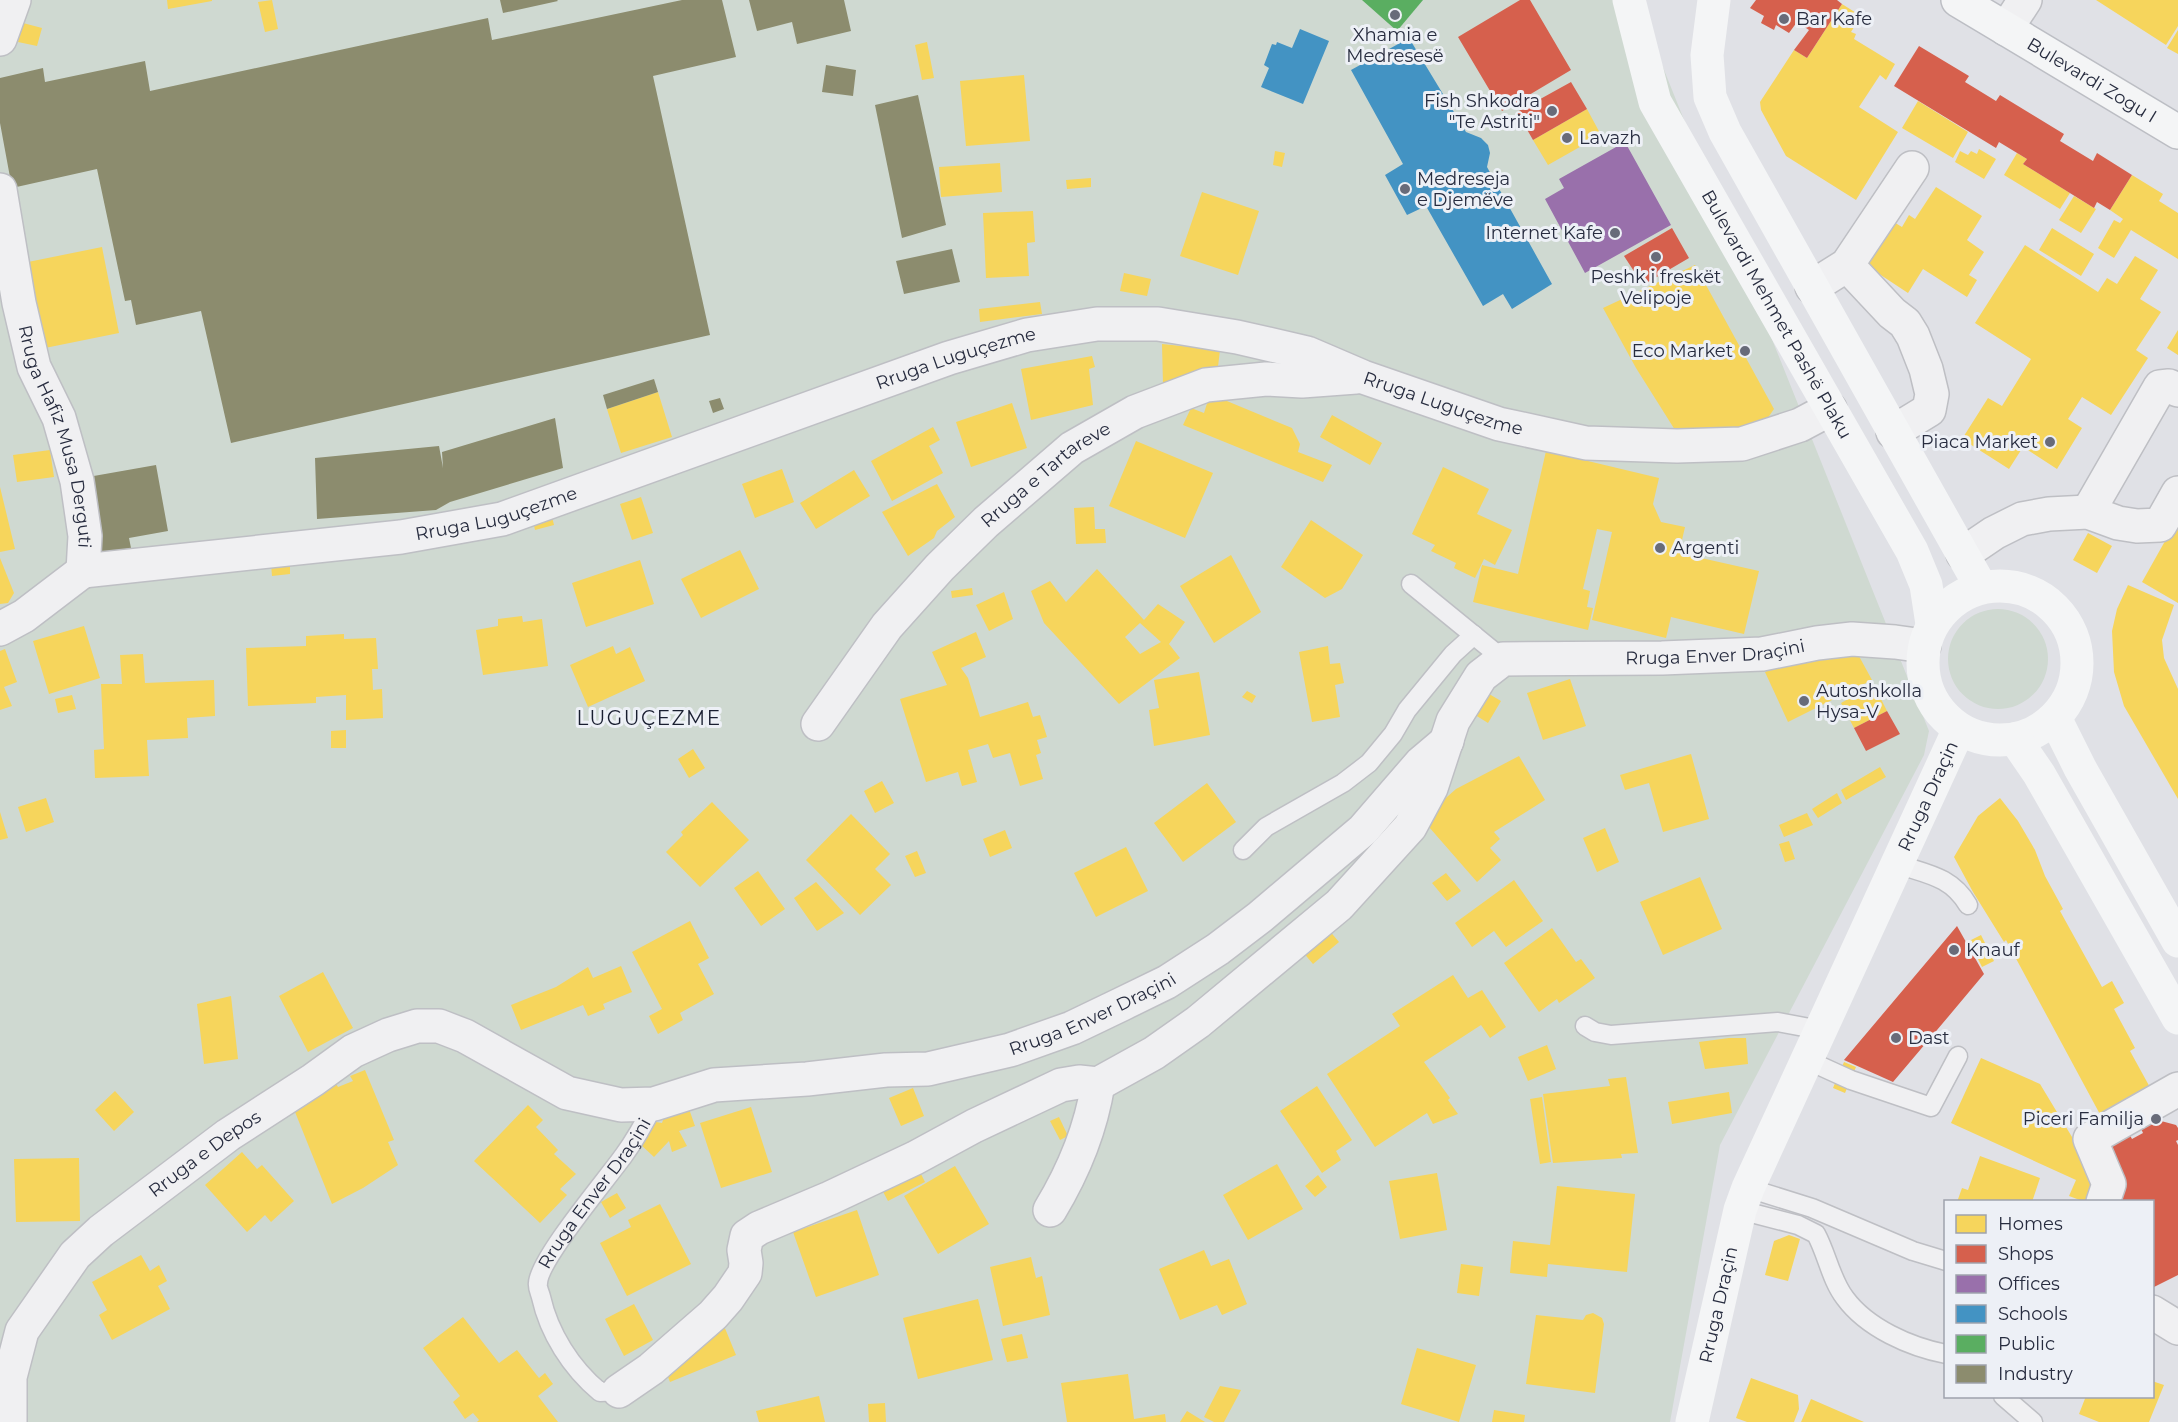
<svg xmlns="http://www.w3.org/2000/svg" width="2178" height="1422" font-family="Montserrat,sans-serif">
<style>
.green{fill:#cfd9d1}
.homes{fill:#f6d55c;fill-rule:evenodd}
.shops{fill:#d6604d}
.offices{fill:#9970ab}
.schools{fill:#4393c3}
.public{fill:#5aae61}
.industry{fill:#8c8c6e}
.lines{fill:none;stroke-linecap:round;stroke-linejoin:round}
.lane-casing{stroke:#bebfc4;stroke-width:21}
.street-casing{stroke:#bebfc4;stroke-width:36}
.primary-casing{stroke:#bcbec4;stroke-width:36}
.lane{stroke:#f0f0f2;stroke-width:18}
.street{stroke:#f0f0f2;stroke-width:33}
.secondary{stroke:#f4f5f6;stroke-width:33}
.primary{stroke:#f4f5f6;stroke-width:33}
.poi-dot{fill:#686b79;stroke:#edf0f6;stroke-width:2}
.labels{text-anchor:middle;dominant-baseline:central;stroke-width:6;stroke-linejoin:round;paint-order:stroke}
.poi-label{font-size:18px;fill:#272c3f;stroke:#edf0f6;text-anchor:start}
.street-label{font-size:18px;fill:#272c3f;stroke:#edf0f6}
.neighbourhood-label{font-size:20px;letter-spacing:1.5px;fill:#191e30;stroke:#edf0f6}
</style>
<rect width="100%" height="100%" fill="#e0e1e6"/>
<!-- green -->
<path class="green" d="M0 0H1636L1929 731 1924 755 1720 1145 1670 1422H0Z
M1948 659a50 50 0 1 1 100 0a50 50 0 1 1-100 0Z"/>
<!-- homes -->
<path class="homes" d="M167 0H212V1L168 9Z
M272 0 278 29 265 32 258 2Z
M2096 0H2178V26L2166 45Z
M1842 4 1861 16 1851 32 1856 34 1854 39 1895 64 1886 80 1880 75 1859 107 1898 132 1856 200 1786 156 1761 110 1760 102 1794 50 1807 58Z
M23 23 42 28 37 46 18 42Z
M2178 30V54L2167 48Z
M927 42 934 78 922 80 915 45Z
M1024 75 1030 141 966 146 960 81Z
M1918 101 1968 132 1953 158 1902 128Z
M1587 109 1601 135 1548 165 1533 140Z
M1979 149 1996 159 1984 179 1955 162 1960 151 1968 155 1971 151 1977 154Z
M1275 151 1285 153 1282 167 1273 165Z
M2017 153 2027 159 2023 164 2070 193 2060 209 2004 175Z
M1000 163 1002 192 941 197 939 167Z
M2132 175 2163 194 2159 201 2178 213V259L2131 230 2114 258 2098 248 2114 220 2120 223 2123 219 2110 210Z
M1091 178V187L1067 189 1066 180Z
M1936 187 1982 216 1967 240 1984 252 1969 275 1977 280 1967 297 1923 269 1908 293 1864 264 1892 221 1902 227 1909 215 1915 219Z
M1202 192 1259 211 1238 275 1180 256Z
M2074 196 2096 209 2081 233 2059 220Z
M1033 211 1035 242 1027 243 1029 276 986 278 983 213Z
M2052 228 2094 254 2081 276 2039 250Z
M2025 245 2098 292 2107 278 2117 284 2135 256 2158 270 2140 299 2161 312 2136 350 2148 358 2111 415 2082 397 2068 419 2082 428 2057 469 2023 447 2009 469 1962 439 1988 398 2002 406 2031 359 1975 323Z
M102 247 119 333 45 348 28 262Z
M1695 265 1774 409 1765 422 1740 429 1675 430 1636 368 1603 308Z
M1124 273 1151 279 1147 296 1120 291Z
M1040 302 1042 314 980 322 979 309Z
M2178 330V355L2167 348Z
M1162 344 1220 350 1217 375 1163 385Z
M1092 356 1095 367 1089 369 1093 405 1031 420 1021 369Z
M658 392 672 437 621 453 607 409Z
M1210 394 1292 428 1300 444 1298 452 1332 465 1323 482 1183 425 1191 408 1204 413Z
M1012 403 1027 448 971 467 956 422Z
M1332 415 1382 443 1370 465 1320 437Z
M933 427 940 440 929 446 943 473 892 501 871 461Z
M1136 441 1213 473 1185 538 1109 506Z
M50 450 54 477 17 482 13 455Z
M1546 451 1659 478 1653 504 1661 522 1685 527 1679 553 1759 571 1744 634 1671 617 1666 638 1592 620 1612 532 1597 529 1583 589 1590 591 1587 607 1593 608 1588 630 1473 602 1482 565 1518 574Z
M1443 467 1489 489 1477 514 1512 530 1495 565 1484 559 1475 578 1454 568 1456 563 1431 551 1435 545 1412 534Z
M782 469 794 502 755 518 742 484Z
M854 470 870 496 816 529 800 503Z
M937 484 955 517 937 531 934 538 908 556 882 512Z
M0 487 15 549 0 552Z
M641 497 653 533 632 540 620 504Z
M1094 507 1095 529H1105L1106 543 1076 544 1074 508Z
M552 517 554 525 535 530 533 521Z
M2178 518V603L2142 582Z
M1311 520 1363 555 1342 589 1325 598 1281 567Z
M2088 533 2112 546 2097 573 2073 560Z
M740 550 759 589 701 618 681 579Z
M1231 555 1261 612 1214 643 1180 586Z
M0 558 14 593 8 603 0 604Z
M640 560 654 604 586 627 572 583Z
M290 562V574L272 576 271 564Z
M1097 569 1144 620 1158 604 1185 622 1169 644 1180 658 1119 704 1044 623 1031 591 1050 581 1066 602ZM1140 623 1161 642 1140 654 1125 637Z
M2128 585 2174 605 2162 640 2164 658 2178 689V799L2124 706 2114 672 2112 631 2117 609Z
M972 588 973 595 952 598 951 591Z
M1004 592 1013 619 989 631 976 605Z
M522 616 523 622 542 619 548 666 483 675 476 630 498 626V619Z
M84 626 100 678 49 694 33 641Z
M976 632 986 657 961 668 968 678 980 717 1028 702 1033 717 1040 715 1047 737 1037 740 1041 753 1036 755 1043 779 1020 786 1010 753 993 758 988 744 968 750 977 782 962 786 958 772 926 782 900 699 947 685 932 652Z
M344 634V639L376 638 378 669H372L373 690 382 689 383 718 346 720V695L316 697V703L248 706 246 648 306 646V636Z
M613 646 616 654 630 647 645 681 588 707 570 665Z
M1328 646 1330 664 1340 663 1344 683 1335 685 1340 717 1312 722 1299 652Z
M1854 647 1872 680 1788 722 1765 672 1791 659Z
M5 649 17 682 4 687 12 706 0 710V651Z
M143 654 145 683 214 680 215 716 187 718 188 738 147 740 149 776 95 778 94 750 104 749 101 684H122L120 655Z
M1199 672 1210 735 1154 746 1149 710 1159 708 1154 680Z
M1570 679 1586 726 1543 740 1527 693Z
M1874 685 1887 711 1854 728 1841 703Z
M1247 691 1256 696 1252 703 1242 697Z
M1484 691 1501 701 1488 723 1472 713Z
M72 695 76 709 58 713 55 699Z
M346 730V748H331V731Z
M693 749 705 768 689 778 678 759Z
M1691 754 1709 819 1663 832 1649 783 1625 790 1620 775Z
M1519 756 1545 800 1494 832 1500 839 1490 848 1501 860 1477 882 1422 819 1456 789Z
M1880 767 1886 777 1846 800 1841 790Z
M882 781 894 803 875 813 864 791Z
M1207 783 1236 822 1183 862 1154 823Z
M1837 793 1842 803 1818 818 1812 809Z
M46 798 54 822 26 832 18 807Z
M2000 798 2018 821 2035 850 2045 876 2063 909 2060 911 2102 987 2112 981 2124 1003 2114 1009 2135 1048 2130 1051 2152 1091 2102 1118 2006 940 2004 942 1973 892 1954 857 1978 816Z
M712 802 749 840 700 887 666 852 683 835 681 832Z
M0 812 8 838 0 840Z
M1807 813 1813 825 1784 837 1779 825Z
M851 814 890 854 875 869 891 885 860 915 806 860Z
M1605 828 1619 862 1597 872 1583 838Z
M1005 830 1012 848 990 857 983 839Z
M1789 841 1795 859 1785 862 1779 844Z
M1126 847 1148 891 1096 917 1074 873Z
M917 851 926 873 915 877 905 856Z
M758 871 785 909 761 926 734 888Z
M1446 873 1461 891 1447 901 1432 883Z
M1700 877 1722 929 1663 955 1640 902Z
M1514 880 1543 921 1506 947 1494 931 1472 947 1455 923Z
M816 882 844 913 817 931 794 898Z
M690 921 709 958 698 964 714 994 680 1013 683 1020 658 1034 649 1016 662 1009 632 952Z
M1552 928 1576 962 1581 959 1595 978 1559 1003 1557 999 1539 1012 1504 963Z
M1328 929 1339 942 1313 964 1302 951Z
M1981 935 1994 961 1982 967 1969 941Z
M621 966 632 992 603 1004 605 1009 588 1016 583 1005 521 1030 511 1005 556 987 588 967 593 978Z
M323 972 353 1028 308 1052 279 996Z
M1453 975 1468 998 1482 990 1506 1027 1490 1038 1481 1025 1424 1062 1450 1098 1448 1100 1458 1114 1433 1124 1427 1113 1375 1147 1327 1074 1400 1026 1392 1014Z
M231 996 238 1059 204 1064 197 1004Z
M1729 1038H1746L1748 1064 1705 1069 1699 1042Z
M1547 1045 1556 1069 1528 1081 1518 1057Z
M1981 1058 2040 1084 2101 1185 2091 1187 2085 1202 2069 1196 2076 1180 1951 1123Z
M1844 1062 1856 1067 1845 1093 1833 1088Z
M365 1070 394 1140 388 1142 398 1165 363 1188 332 1204 291 1102 335 1082 338 1087 353 1081 350 1076Z
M1626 1077 1638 1153 1621 1154 1622 1158 1553 1163 1543 1094 1610 1086 1608 1079Z
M1317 1086 1352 1140 1336 1151 1341 1160 1322 1173 1280 1111Z
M913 1088 924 1116 901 1126 889 1098Z
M115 1091 134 1112 114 1131 95 1110Z
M1729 1092 1732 1113 1672 1124 1668 1102Z
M1542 1097 1551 1162 1540 1164 1530 1099Z
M528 1105 543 1120 536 1127 558 1150 554 1154 576 1174 560 1189 567 1195 540 1223 474 1161Z
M688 1106 695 1126 679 1131 687 1146 672 1152 669 1141 654 1157 640 1144 656 1122 662 1123 665 1114Z
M751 1107 772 1172 721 1188 700 1123Z
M1059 1117 1068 1136 1060 1140 1050 1121Z
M242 1152 257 1169 262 1165 294 1201 271 1222 265 1215 247 1232 205 1185Z
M1980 1156 2040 1178 2032 1202H1957L1962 1188 1968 1190Z
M79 1158 80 1221 16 1222 14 1159Z
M1277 1164 1303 1209 1248 1240 1223 1195Z
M917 1166 925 1182 888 1201 880 1186Z
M955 1166 989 1224 938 1254 904 1196Z
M1437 1173 1447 1230 1400 1239 1389 1181Z
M1318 1175 1327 1187 1315 1197 1305 1186Z
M1557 1186 1635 1194 1627 1272 1548 1264 1547 1277 1510 1273 1513 1241 1550 1245Z
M617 1193 626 1208 610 1218 601 1202Z
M660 1204 691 1264 627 1296 600 1243 631 1227 628 1220Z
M857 1210 879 1275 816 1297 793 1232Z
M1789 1235 1800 1239 1788 1281 1765 1275 1774 1241Z
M1204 1250 1211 1266 1229 1259 1247 1304 1222 1315 1217 1305 1180 1320 1159 1269Z
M141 1255 150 1271 159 1265 167 1281 158 1286 170 1309 112 1340 99 1315 107 1310 92 1282Z
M1031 1257 1036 1278 1042 1276 1050 1315 1003 1326 990 1267Z
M1461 1264 1483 1267 1479 1296 1457 1293Z
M978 1299 993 1360 918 1379 903 1318Z
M634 1304 653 1340 624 1356 605 1319Z
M1593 1313 1602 1318 1604 1324 1595 1393 1526 1384 1536 1315 1583 1320 1586 1315Z
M463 1317 499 1363 517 1350 539 1378 545 1373 553 1384 538 1396 558 1422H477L479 1420 473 1413 465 1419 453 1402 460 1396 423 1348Z
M722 1321 736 1355 670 1382 663 1364Z
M1022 1334 1028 1358 1007 1362 1001 1339Z
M1417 1348 1476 1365 1459 1422 1401 1404Z
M1128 1374 1134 1419 1165 1414 1166 1422H1067L1061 1383Z
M1751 1378 1798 1395 1799 1409 1794 1422H1747L1736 1418Z
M2152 1381 2164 1385 2149 1422H2099L2079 1414 2086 1396H2152Z
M1220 1386 1241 1390 1224 1422H1214L1204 1417Z
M819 1396 825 1422H759L756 1411Z
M1811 1399 1864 1422H1801Z
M885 1403 886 1422H869L868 1404Z
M1494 1410 1525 1415 1524 1422H1492Z
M1187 1411 1205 1422H1180Z"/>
<!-- shops -->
<path class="shops" d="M1520 0H1530L1571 70 1502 111 1458 37Z
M1756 0H1837L1842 4 1807 58 1794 50 1809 30 1797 22 1789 33 1776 25 1774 30 1761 23 1764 16 1750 8Z
M1919 46 1969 76 1965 82 1996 101 2000 95 2064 134 2060 141 2093 161 2097 153 2132 175 2110 210 2097 202 2094 208 2023 164 2027 159 1999 142 1996 148 1894 86Z
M1571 82 1587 109 1533 140 1517 112Z
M1672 228 1689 258 1643 285 1624 256Z
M1887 711 1900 734 1866 751 1854 728Z
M1957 926 1984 974 1948 1017 1893 1082 1844 1060Z
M2150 1118 2176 1125 2178 1128V1140L2176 1141 2178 1145V1275L2152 1288V1202H2124L2119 1193 2126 1189 2106 1153 2107 1142 2127 1130 2132 1139 2143 1133 2139 1124Z"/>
<!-- offices -->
<path class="offices" d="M1625 142 1671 225 1585 273 1545 199 1564 188 1559 179Z"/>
<!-- schools -->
<path class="schools" d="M1300 29 1329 41 1303 104 1261 87 1269 68 1264 65 1272 44 1276 45 1277 42 1292 48Z
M1409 38 1466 132 1481 138 1488 145 1490 153 1487 167 1552 284 1512 309 1503 294 1483 306 1426 206 1407 215 1385 175 1403 164 1351 70Z"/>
<!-- public -->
<path class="public" d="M1362 0H1423L1397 31Z"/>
<!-- industry -->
<path class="industry" d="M500 0H557L558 1 503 13Z
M682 0H722L736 57 653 76 710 335 231 443 201 311 136 325 131 300 125 301 97 169 12 188 0 123V78L43 68 45 82 145 61 150 91 488 18 492 40Z
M749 0H844L851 31 797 44 792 22 757 31Z
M826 65 856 70 853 96 822 92Z
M918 95 946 225 902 238 875 105Z
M952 249 960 282 904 294 896 261Z
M654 379 658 392 607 409 603 395Z
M720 398 724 409 713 413 709 401Z
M555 418 563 468 450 502 436 510 317 519 315 458 439 446 443 468 442 452Z
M156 465 168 531 129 538 131 548 102 553 88 477Z"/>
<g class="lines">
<!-- lane casing -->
<g class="lane-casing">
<g id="lane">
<path d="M1411 584 1503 659"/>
<path d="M1243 850 1266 827 1343 783 1369 763 1393 734 1407 710 1453 654 1474 635"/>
<path d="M1897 864C1926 874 1951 876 1968 905"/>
<path d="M1585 1026 1595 1032 1611 1035 1778 1022 1820 1030"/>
<path d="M1807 1060 1851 1080 1931 1107 1958 1056"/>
<path d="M1748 1188 1812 1208 1913 1251 1946 1261"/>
<path d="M1740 1210 1798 1225 1816 1234C1827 1254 1831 1280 1845 1298 1867 1328 1910 1347 1946 1354"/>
<path id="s1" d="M619 1391 600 1392C571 1368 549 1333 541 1297 540 1293 537 1287 538 1283 539 1259 607 1179 624 1155 635 1140 645 1122 654 1104"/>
<path d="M2003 1396 2033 1422"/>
</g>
</g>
<!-- street casing -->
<g class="street-casing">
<g id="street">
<path d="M2006 29 2025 0"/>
<path d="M0 39 14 0"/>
<path id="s2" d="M0 190 19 303 34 367 59 418 77 481 85 536 83 571"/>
<path d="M1847 265 1892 313 1905 323 1913 336 1926 369 1932 394 1929 410 1893 432"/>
<path d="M1812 287 1847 265 1912 168"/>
<path d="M2088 512 2160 387 2169 386 2178 390"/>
<path d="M1963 554 1994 533 2022 519 2049 514 2088 512 2118 523 2137 526 2160 525 2178 493"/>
<path id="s3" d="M83 571 401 537 502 519 949 358 1027 335 1097 324H1158L1237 337 1307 353 1363 377 1499 424 1586 443 1677 446 1742 444 1800 425 1830 409"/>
<path d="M0 629 24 616 83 571"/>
<path id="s4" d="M818 724 887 626 940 567 986 522 1072 448 1135 412 1206 385 1266 379 1302 381 1356 377"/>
<path d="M2103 1202 2109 1184 2090 1139 2178 1089"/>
<path d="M1050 1210C1073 1172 1091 1128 1098 1084"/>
<path d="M2152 1312 2178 1328"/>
<path id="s5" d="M619 1391 651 1369 713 1315 728 1298 745 1273 746 1263 744 1250 747 1236 759 1228 830 1198 915 1158 974 1126 1061 1085 1079 1082 1098 1084 1154 1053 1198 1022 1339 905 1410 827 1431 788 1453 721 1481 676 1503 659 1662 658 1762 654 1817 643 1852 639 1895 642 1924 646"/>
<path id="s6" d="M10 1422V1377L22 1331 75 1255 101 1231 228 1135 313 1080 353 1051 388 1035 417 1026H439L465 1036 567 1093 621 1105 654 1104 714 1085 807 1079 886 1070 928 1069 1010 1050 1072 1028 1122 1004 1167 982 1218 949 1260 917 1363 830 1421 763 1447 741"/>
</g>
</g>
<!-- primary casing -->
<g class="primary-casing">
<g id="primary">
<path id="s9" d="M1958 0 2178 132"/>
</g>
</g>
<!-- lane -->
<use href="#lane" class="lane"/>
<!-- street -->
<use href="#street" class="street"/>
<!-- secondary -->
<g class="secondary">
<path id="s7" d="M1629 0 1655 102 1912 551 1926 585 1932 624"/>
<path d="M1714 0 1707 55 1710 97 1725 132 1981 587"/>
<circle cx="2000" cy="663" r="77"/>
<path d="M2055 718 2080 768 2178 941"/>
<path d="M2015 739 2039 774 2178 1018"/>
<path id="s8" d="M1692 1422 1740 1210 1748 1188 1959 729"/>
</g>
<!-- primary -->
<use href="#primary" class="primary"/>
</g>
<!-- markers -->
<g class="poi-dot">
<circle cx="1395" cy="15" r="6"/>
<circle cx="1784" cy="19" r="6"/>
<circle cx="1552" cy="111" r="6"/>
<circle cx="1567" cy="138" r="6"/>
<circle cx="1405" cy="189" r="6"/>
<circle cx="1615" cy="233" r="6"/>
<circle cx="1656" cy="257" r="6"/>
<circle cx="1745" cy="351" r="6"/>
<circle cx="2050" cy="442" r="6"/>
<circle cx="1660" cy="548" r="6"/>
<circle cx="1804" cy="701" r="6"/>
<circle cx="1954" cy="950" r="6"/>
<circle cx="1896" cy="1038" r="6"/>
<circle cx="2156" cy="1119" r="6"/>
</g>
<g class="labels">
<!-- poi labels -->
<g class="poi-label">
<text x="1796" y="19">Bar Kafe</text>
<text x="1395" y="35" text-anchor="middle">Xhamia e<tspan x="1395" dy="21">Medresesë</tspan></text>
<text x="1540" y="101" text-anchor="end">Fish Shkodra<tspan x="1540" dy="21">"Te Astriti"</tspan></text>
<text x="1579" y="138">Lavazh</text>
<text x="1417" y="179">Medreseja<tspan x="1417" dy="21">e Djemëve</tspan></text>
<text x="1603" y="233" text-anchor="end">Internet Kafe</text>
<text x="1656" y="277" text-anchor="middle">Peshk i freskët<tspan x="1656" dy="21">Velipoje</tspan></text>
<text x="1733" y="351" text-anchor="end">Eco Market</text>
<text x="2038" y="442" text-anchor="end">Piaca Market</text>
<text x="1672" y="548">Argenti</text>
<text x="1816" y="691">Autoshkolla<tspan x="1816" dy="21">Hysa-V</tspan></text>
<text x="1966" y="950">Knauf</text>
<text x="1908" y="1038">Dast</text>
<text x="2144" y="1119" text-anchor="end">Piceri Familja</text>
</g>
<!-- street labels -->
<g class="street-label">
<text stroke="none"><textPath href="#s9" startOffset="156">Bulevardi Zogu I</textPath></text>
<text stroke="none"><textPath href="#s7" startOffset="350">Bulevardi Mehmet Pashë Plaku</textPath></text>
<text stroke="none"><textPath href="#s3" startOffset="904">Rruga Luguçezme</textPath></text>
<text stroke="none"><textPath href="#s3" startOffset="1408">Rruga Luguçezme</textPath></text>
<text stroke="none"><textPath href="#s2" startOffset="254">Rruga Hafiz Musa Derguti</textPath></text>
<text stroke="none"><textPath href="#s4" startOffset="340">Rruga e Tartareve</textPath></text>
<text stroke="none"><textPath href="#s3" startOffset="418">Rruga Luguçezme</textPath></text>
<text stroke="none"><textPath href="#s5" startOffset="1412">Rruga Enver Draçini</textPath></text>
<text stroke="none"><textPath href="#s8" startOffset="672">Rruga Draçin</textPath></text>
<text stroke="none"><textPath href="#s6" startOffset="1306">Rruga Enver Draçini</textPath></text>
<text stroke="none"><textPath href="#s6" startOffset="350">Rruga e Depos</textPath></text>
<text stroke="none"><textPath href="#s1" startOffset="254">Rruga Enver Draçini</textPath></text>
<text stroke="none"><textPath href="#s8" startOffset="120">Rruga Draçin</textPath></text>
</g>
<!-- neighbourhood labels -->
<g class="neighbourhood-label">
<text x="649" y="718">LUGUÇEZME</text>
</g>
</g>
<!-- legend -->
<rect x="1944" y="1200" width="210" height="198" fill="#edf0f6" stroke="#9ea2ad" stroke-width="1.5"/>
<rect x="1956" y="1215" width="30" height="18" fill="#f6d55c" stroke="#9ea2ad" stroke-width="1.5"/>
<text x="1998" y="1230" font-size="18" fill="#272c3f">Homes</text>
<rect x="1956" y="1245" width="30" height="18" fill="#d6604d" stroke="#9ea2ad" stroke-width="1.5"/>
<text x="1998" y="1260" font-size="18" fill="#272c3f">Shops</text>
<rect x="1956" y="1275" width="30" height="18" fill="#9970ab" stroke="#9ea2ad" stroke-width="1.5"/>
<text x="1998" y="1290" font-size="18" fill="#272c3f">Offices</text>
<rect x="1956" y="1305" width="30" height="18" fill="#4393c3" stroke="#9ea2ad" stroke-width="1.5"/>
<text x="1998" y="1320" font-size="18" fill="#272c3f">Schools</text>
<rect x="1956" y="1335" width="30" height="18" fill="#5aae61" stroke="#9ea2ad" stroke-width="1.5"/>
<text x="1998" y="1350" font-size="18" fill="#272c3f">Public</text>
<rect x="1956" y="1365" width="30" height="18" fill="#8c8c6e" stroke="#9ea2ad" stroke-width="1.5"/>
<text x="1998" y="1380" font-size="18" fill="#272c3f">Industry</text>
</svg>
